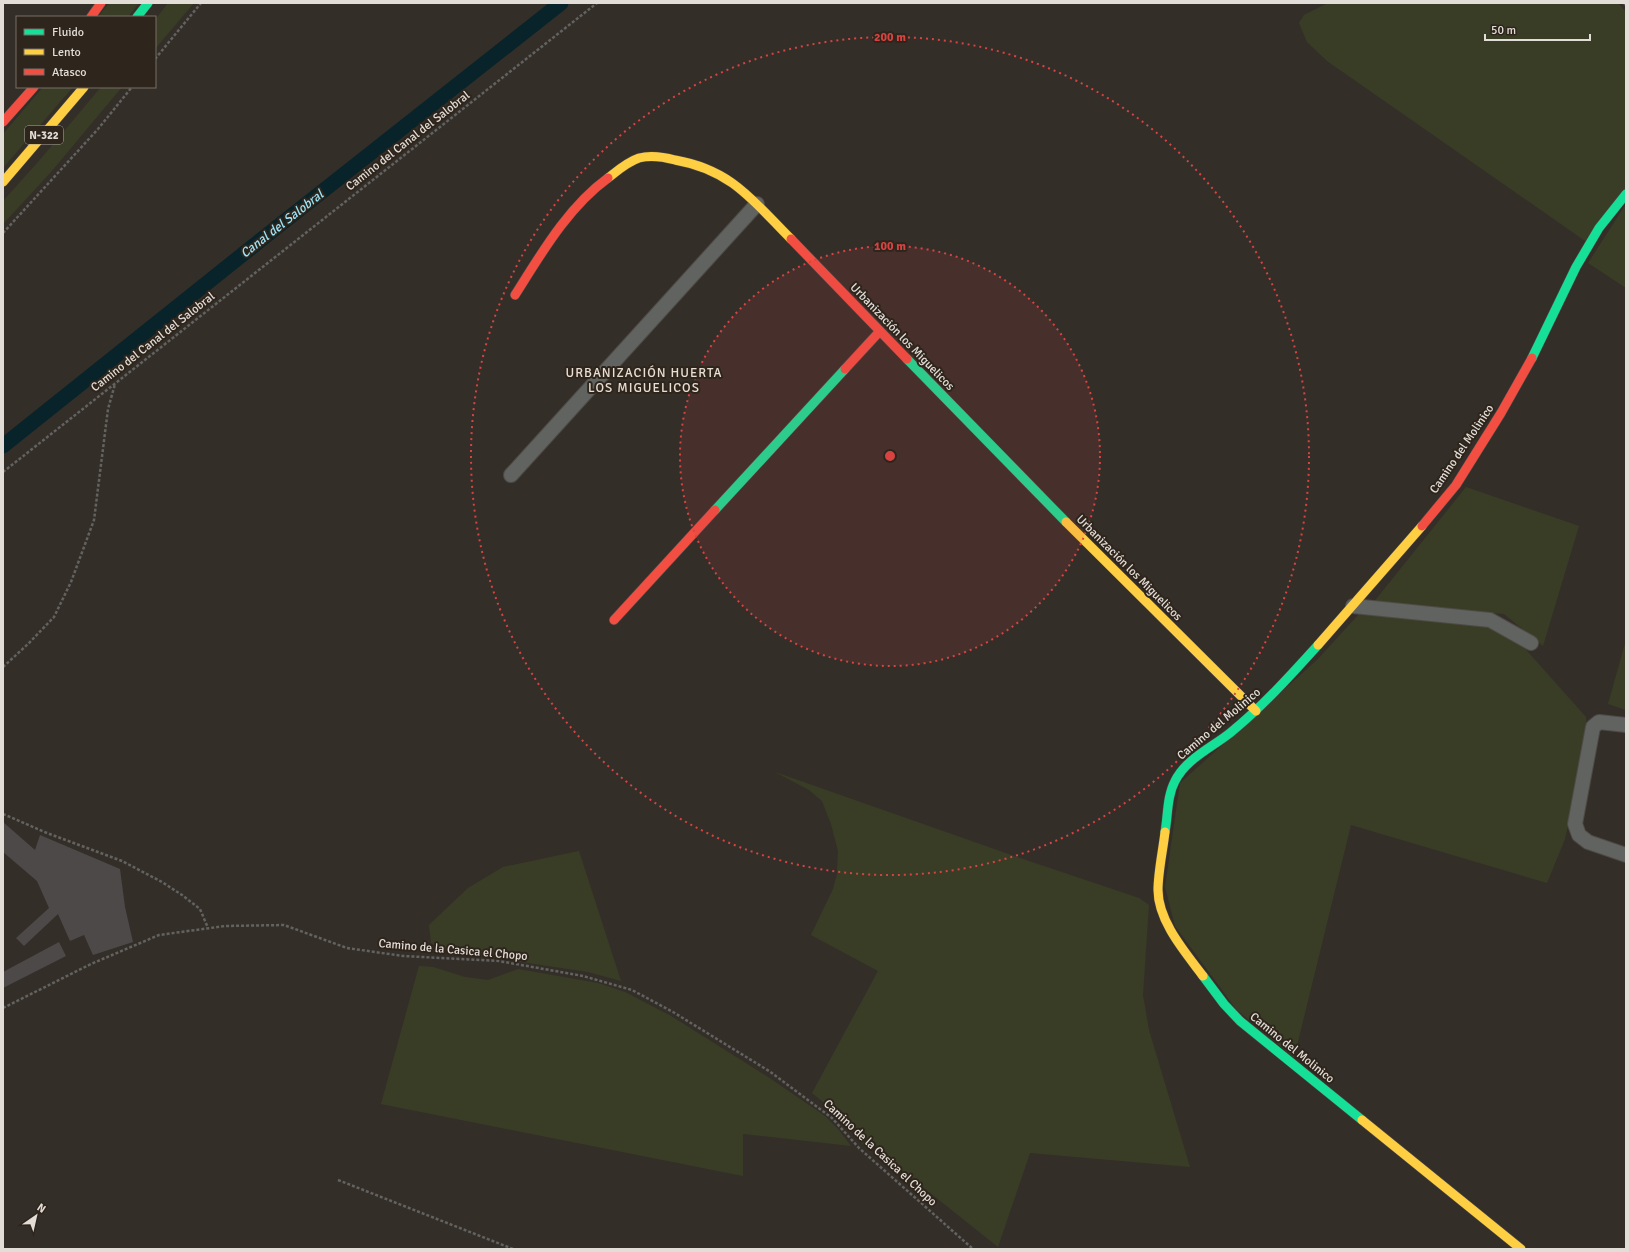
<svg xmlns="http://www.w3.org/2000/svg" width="1629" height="1252" font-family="Signika,sans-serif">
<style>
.green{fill:#3a3d26}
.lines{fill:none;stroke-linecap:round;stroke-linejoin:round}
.canal{stroke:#08242a;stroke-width:15}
.building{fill:#4d4949}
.street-casing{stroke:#4f4a46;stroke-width:16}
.fast-casing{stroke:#4f4a46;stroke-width:10}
.slow-casing{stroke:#4f4a46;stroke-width:10}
.jam-casing{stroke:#4f4a46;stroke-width:10}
.path{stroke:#62625f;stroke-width:2.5;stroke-dasharray:3 2;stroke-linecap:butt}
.street{stroke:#60635f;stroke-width:14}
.fast{stroke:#16e098;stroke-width:9}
.slow{stroke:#ffcf43;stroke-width:9}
.jam{stroke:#f24e42;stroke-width:9}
.ring{fill:none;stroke:#d84342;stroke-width:2;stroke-dasharray:2 4}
.labels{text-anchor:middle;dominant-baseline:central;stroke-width:4;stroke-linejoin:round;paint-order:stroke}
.shield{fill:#2e251c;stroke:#ada69f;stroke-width:1}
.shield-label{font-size:11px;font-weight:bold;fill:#e3ddd7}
.street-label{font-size:12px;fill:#e3ddd7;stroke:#2e251c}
.water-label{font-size:13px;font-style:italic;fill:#9ce5f9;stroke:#2e251c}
.neighbourhood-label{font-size:13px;letter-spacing:1px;fill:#eaddd1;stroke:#2e251c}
.centre{fill:#d84342;stroke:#2e251c;stroke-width:2}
.ring-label{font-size:12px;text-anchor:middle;font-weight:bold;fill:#d84342;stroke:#2e251c;stroke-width:4;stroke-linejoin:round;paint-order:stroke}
</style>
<rect width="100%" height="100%" fill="#342e29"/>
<!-- green -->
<path class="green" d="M109 3H139L128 17H98Z
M168 3H194L155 49V20Z
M1328 3H1618L1626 12V191L1588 243 1327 61 1307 42 1299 23 1304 15Z
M43 87H73L3 168V134Z
M101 87H122L51 172 3 224V201L38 162Z
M1626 204V288L1588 263Z
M1466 487 1579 526 1543 646 1504 614 1373 603Z
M1359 614 1452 619 1495 628 1520 643 1586 717 1587 732 1580 772 1565 839 1547 883 1351 825 1294 1058 1236 1009 1175 926 1165 887 1180 783 1318 659Z
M1626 640V710L1608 704Z
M775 772 1017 857 1139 898 1149 905 1143 995 1149 1030 1190 1167 1030 1153 998 1247 875 1149 865 1147 839 1115 812 1093 878 971 811 935 833 889 837 874 838 851 831 824 822 801 809 790Z
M579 851 621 981 588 972 442 950 431 943 429 925 468 888 503 867Z
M419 966 433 967 465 977 488 980 518 969 598 983 625 992 671 1016 768 1077 825 1116 838 1129 851 1146 743 1134V1176L381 1104Z"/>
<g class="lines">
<!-- canal -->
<path class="canal" d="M3 446 267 235 561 3"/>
</g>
<!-- building -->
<path class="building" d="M3 822 35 850 40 835 120 869 125 907 133 942 93 955 84 935 70 941 58 914 24 946 16 938 49 908 37 881 3 852Z
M59 942 66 956 3 988V972Z"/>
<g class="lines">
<!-- street casing -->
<g class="street-casing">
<path id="street" d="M511 475 757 204
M1353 606 1490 620 1531 643
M1626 725 1599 722 1593 727 1575 824 1579 835 1588 842 1626 855"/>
</g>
<!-- fast casing -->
<g class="fast-casing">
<path id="fast" d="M137 17 148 3
M1532 358 1576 267 1599 228 1626 194
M907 359 1066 522
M715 510 845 369
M1165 832C1168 815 1167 796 1175 781 1186 759 1211 748 1230 733 1262 707 1290 676 1318 645
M1203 976 1224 1004 1240 1021 1362 1120"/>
</g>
<!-- slow casing -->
<g class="slow-casing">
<path id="slow" d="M608 178C617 171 627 162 639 158 650 155 664 157 675 160 732 170 753 201 791 239
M3 182 84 87
M1066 522 1256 711
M1318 645 1422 526
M1165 832C1163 850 1158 872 1158 890 1158 921 1185 952 1203 976
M1362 1120 1521 1249"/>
</g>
<!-- jam casing -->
<g class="jam-casing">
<path id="jam" d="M91 17 101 3
M3 122 34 87
M791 239 907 359
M515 295C541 254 568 207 608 178
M845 369 880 331
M1422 526 1456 485 1501 413 1532 358
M614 620 715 510"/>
</g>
<!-- path -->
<path class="path" d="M1624 3 1626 5
M155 59 201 3
M3 233 98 129 132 87
M3 472 597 3
M3 667 28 644 54 617 71 582 94 520 108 409 115 384
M3 814 47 833 122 861 162 882 182 895 200 909 208 928
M3 1008 91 964 159 935 225 926 284 925 347 948 403 956 499 961 583 976 632 990 673 1012 769 1071 832 1118 859 1148 973 1249
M338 1180 513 1249"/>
<!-- street -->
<use href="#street" class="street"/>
<!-- fast -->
<use href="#fast" class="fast"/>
<!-- slow -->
<use href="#slow" class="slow"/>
<!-- jam -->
<use href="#jam" class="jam"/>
</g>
<!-- distance rings -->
<circle cx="890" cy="456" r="210" fill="#d84342" fill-opacity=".12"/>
<g class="ring">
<circle cx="890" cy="456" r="210"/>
<circle cx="890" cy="456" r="419"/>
</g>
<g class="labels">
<!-- shield labels -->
<rect class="shield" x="25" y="126" width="38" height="18" rx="3"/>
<g class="shield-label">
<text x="44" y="135">N-322</text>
</g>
<!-- street labels -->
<g class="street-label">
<text transform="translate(408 141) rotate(-38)">Camino del Canal del Salobral</text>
<text transform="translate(902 337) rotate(46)">Urbanización los Miguelicos</text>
<text transform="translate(153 342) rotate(-38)">Camino del Canal del Salobral</text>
<text transform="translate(1462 449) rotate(-56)">Camino del Molinico</text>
<text transform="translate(1129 568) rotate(45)">Urbanización los Miguelicos</text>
<text transform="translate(1219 724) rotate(-40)">Camino del Molinico</text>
<text transform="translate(453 950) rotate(5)">Camino de la Casica el Chopo</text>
<text transform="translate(1292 1048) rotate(39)">Camino del Molinico</text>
<text transform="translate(880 1153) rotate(43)">Camino de la Casica el Chopo</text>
</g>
<!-- water labels -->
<g class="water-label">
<text transform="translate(282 224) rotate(-38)">Canal del Salobral</text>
</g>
<!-- neighbourhood labels -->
<g class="neighbourhood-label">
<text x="644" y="373">URBANIZACIÓN HUERTA<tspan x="644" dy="15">LOS MIGUELICOS</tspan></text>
</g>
</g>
<circle cx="890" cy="456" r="6" class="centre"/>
<g class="ring-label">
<text x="890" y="41">200 m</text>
<text x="890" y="250">100 m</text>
</g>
<!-- border -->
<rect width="1629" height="1252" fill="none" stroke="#e3ddd7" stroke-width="8"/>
<!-- legend -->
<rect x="16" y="16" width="140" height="72" fill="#2e251c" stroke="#766f67"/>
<rect x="24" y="29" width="20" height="6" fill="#16e098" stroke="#766f67"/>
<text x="52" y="36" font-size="12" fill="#e3ddd7">Fluido</text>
<rect x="24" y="49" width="20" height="6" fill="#ffcf43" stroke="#766f67"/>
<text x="52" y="56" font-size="12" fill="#e3ddd7">Lento</text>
<rect x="24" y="69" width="20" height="6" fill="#f24e42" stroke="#766f67"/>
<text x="52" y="76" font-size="12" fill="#e3ddd7">Atasco</text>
<!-- north arrow -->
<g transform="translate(36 1216) rotate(34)" stroke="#2e251c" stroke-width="3" paint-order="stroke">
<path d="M0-3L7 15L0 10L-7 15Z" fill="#e3ddd7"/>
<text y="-6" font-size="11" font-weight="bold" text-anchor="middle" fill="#e3ddd7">N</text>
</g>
<!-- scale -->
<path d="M1485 34v6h105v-6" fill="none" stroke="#e3ddd7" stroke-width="2"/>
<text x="1491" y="34" font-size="12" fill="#e3ddd7" stroke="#2e251c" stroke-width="3" paint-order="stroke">50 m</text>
</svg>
